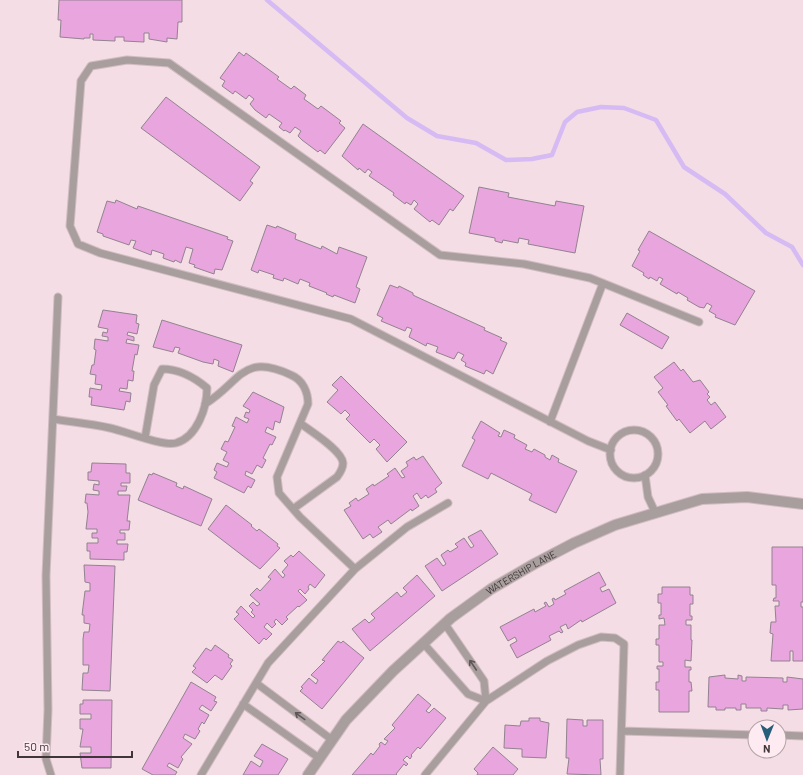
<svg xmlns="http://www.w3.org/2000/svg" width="803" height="775" font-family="Barlow,sans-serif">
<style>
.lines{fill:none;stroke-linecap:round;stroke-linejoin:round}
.stream{stroke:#d6baf4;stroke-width:4.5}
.building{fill:#e8a5de;stroke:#938290}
.lane-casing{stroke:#d0bcc2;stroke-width:9}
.street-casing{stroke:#d0bcc2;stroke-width:12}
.lane{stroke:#a89e9d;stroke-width:7}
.street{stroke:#a89e9d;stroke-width:10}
.oneway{stroke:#5f5557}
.labels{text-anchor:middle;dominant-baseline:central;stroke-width:3.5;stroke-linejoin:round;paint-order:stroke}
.street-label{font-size:10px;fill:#403639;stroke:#feebf1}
</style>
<rect width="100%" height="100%" fill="#f4dde4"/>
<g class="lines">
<!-- stream -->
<path class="stream" d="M267 0 407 118 437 136 476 143 506 160 532 159 552 155 565 122 577 112 601 107 624 108 656 120 684 167 725 194 766 233 792 247 803 265"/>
</g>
<!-- building -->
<path class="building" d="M59 0H182V22H178L177 39 167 38V42L149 39V33H144V42L124 41V37H115V41L93 40V34H90V38H84V39L60 37 61 20H58Z
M239 52 244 56 246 53 279 77 277 79 291 89 294 86 306 95 304 99 318 109 321 106 341 121 339 123 345 128 325 154 320 150 318 152 302 140 298 136 301 131 295 127 290 133 285 130 284 131 279 127 282 123 269 114 266 118 255 110 250 104 254 99 249 95 246 99 235 91 233 94 222 86 225 81 220 78Z
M166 97 260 167 250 181 253 183 240 201 141 128Z
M363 124 464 196 453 211 450 209 439 225 432 220 430 222 414 209 418 204 414 200 411 205 406 202 405 204 393 195 394 193 369 176 372 172 368 169 365 173 359 168 358 170 342 156Z
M479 187 509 193 508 197 555 206 556 201 584 206 575 253 528 244 529 240 519 238 518 243 503 240 502 243 495 241V238L469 233Z
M116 200 137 209 138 206 228 237 227 239 233 241 222 270 215 269 214 274 194 267 195 265 189 263 193 249 186 247 181 263 175 260 174 262 163 258 164 254 152 250 151 255 133 248 136 241 131 240 129 245 103 236V234L97 232 107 201 115 203Z
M267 225 276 228 277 226 296 234 295 239 321 249 322 246 337 254 339 247 367 257 356 287 360 289 355 303 334 295 333 297 326 294 327 293 309 286 310 283 300 279 298 284 284 278 283 281 273 278 274 275 259 270 258 273 251 270Z
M649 231 755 291 735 325 715 317 716 315 709 311 712 306 707 303 704 308 699 307 687 300 688 298 678 292 677 294 660 284 663 279 659 277 657 281 650 277 649 279 643 275 644 273 632 266 640 251 638 250Z
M390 285 398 288 399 286 413 293V295L417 297 485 328 484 330 502 338 500 340 507 343 493 374 486 370 484 374 465 366 466 363 461 360 464 355 458 352 454 359 436 352 438 347 427 343 426 346 409 337 412 329 407 327 405 331 381 321 383 318 377 315Z
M103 310 137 315 136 323 139 324 137 334 128 332 127 335 134 337V341L127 339 126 343 139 345 137 355 135 354 132 371H134L133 381 128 380 127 389 120 388 119 391 131 393 130 402 126 401 124 410 91 405 92 397H89L90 388 101 390 102 385 95 384 96 375 90 374 92 365H94L96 350 94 349 95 339 108 341V337L102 336 103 332 107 333 108 329 98 327Z
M627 313 669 337 662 349 620 325Z
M162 320 242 345 233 372 218 366 219 361 214 359 213 364 203 362 178 353 180 348 175 347 173 352 153 347Z
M674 362 681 371 683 369 693 382 700 380 709 392 707 394 710 397 707 400 711 405 715 402 726 417 711 429 705 421 690 433 679 419 677 421 666 406 668 405 658 392 663 388 654 377Z
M341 376 407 442 387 462 376 449 380 445 374 439 370 443 346 419 350 415 345 410 341 414 327 402 338 390 332 385Z
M253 392 284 407 280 423 275 421 273 430 267 427 265 432 276 437 272 445 270 444 263 458 266 460 262 468 257 465 252 474 246 471 245 475 255 480 251 488 248 486 244 493 214 478 217 472 214 470 217 463 227 467 229 463 223 460 227 452 221 449 225 441 228 442 235 427 232 426 236 417 247 423 249 419 244 417 246 412 249 413 250 410 243 406Z
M481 421 500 433 498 436 501 437 504 430 515 435 514 438 527 445 525 449 532 452 534 449 545 455V457L550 460 552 455 559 459 558 462 577 471 556 513 529 500 532 494 491 473 488 479 462 466 475 440 472 438Z
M423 456 442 483 435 489 437 492 428 498 426 495 421 499 417 493 413 496 419 506 412 511 411 509 391 524 388 520 378 527 382 532 373 538 370 534 363 539 344 510 351 506 349 503 356 498 358 501 369 494 366 489 373 484 374 486 389 476 387 474 395 468 402 478 405 477 401 471 408 466 406 462 414 457 416 460Z
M92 463 126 464V473H130V483H121V486H127L126 491H118V495H130L127 521H130L129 530H120V533H125V540H117V544H128L127 552H124V560L90 559V551H87V543H98V538H92V533H97V529H86L88 512 87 503H85L86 494 99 495V491L93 490 94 484 99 485V481L88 480V472H91Z
M153 473 177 483 176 486 183 489 184 486 212 499 201 526 138 500 149 474 152 475Z
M226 505 252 525 251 526 257 531 259 529 278 544 277 546 280 548 260 569 208 529Z
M481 530 498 554 442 591 425 566 437 558 443 566 446 564 441 555 448 550 450 552 458 547 455 544 464 538 471 548 474 546 468 537Z
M772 547H803V602H801V607H803V661H793V651H790V661H771L773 634 770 633 771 622H776L775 606H779V601H773L774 598H776V585H772Z
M299 551 325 575 315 588 310 584 308 587 309 589 305 594 300 589 298 591 307 600 299 607 298 606 286 617 288 619 282 625 276 619 274 622 276 624 272 628 267 623 264 627 272 634 266 640 264 638 259 644 234 619 239 614 236 612 241 606 253 618 255 616 251 612 253 610 249 606 253 602 257 606 260 604 250 595 257 588 260 591 271 579 268 577 275 569 283 578 285 575 282 572 288 565 284 561 291 555 293 557Z
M84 565 115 566 110 691 82 690 83 673H88L89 665H83V639L84 632H89L90 624 84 623V615H82L85 591H90V583L85 582Z
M599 572 606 585 600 588 602 592 609 589 616 603 582 622 581 620 568 629 566 624 560 627 563 632 561 633 559 631 549 636 551 640 517 658 510 645 517 641 515 637 508 641 500 627 534 609 535 612 546 606 544 603 546 602 549 607 554 604 552 599 554 598 555 600 566 594 564 591Z
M417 575 435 596 370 651 352 629 365 619 369 623 375 618 371 614 397 592 401 597 407 592 403 588Z
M662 587H690V595H693V604H690V616H692V620H686V625H691V640H692L691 661 685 660V667H691V670H689V682H691L692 691H689V712H659V690H656V682H659V669H657V666H663V662H659V645H656V639H659V625H665L664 618 659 619V615H661V603H658V594H662Z
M338 641 341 643 343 641 364 658 322 709 300 691 303 688 301 687 309 678 316 684 318 680 311 675 325 661 322 660Z
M215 645 229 655 228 657 233 660 230 664 232 666 222 680 215 675 207 683 192 672 196 668 193 666 206 648 211 651Z
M725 675V678L738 679V675L742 676V681H746V677L783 678V682H787V677L803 679V709L788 710V705H783V709L767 708V711H761V708H746V704H741V710H736V708H725V710H716V707H708L709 677Z
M191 682 216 697 214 701 217 702 211 711 202 705 199 709 209 715 204 724 202 722 198 729 200 731 195 739 185 734 183 738 192 744 181 757 183 759 178 768 169 763 167 766 177 772 175 775H153L142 769Z
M418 694 431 705 426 711 429 713 434 708 446 718 420 749 418 747 411 755 412 756 410 759 407 756 403 760 408 764 406 766 404 764 396 774 397 775H352L371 753 373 755 380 746 379 744 381 742 385 745 388 741 384 739 395 728 392 725Z
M83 700H112L111 768H82L80 753H91V747H80L83 729H80V719H91V714H80V704H83Z
M529 718H540V721L549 723 546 758 522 757V749L504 748 505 725 520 726 521 721H529Z
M567 719 583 720V726H587V720H603V759H600L601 775 567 774 569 758H566Z
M262 744 288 759 278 775H243L251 761 260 767 263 761 254 756Z
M493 747 518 769 513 775H477L478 773 474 769Z"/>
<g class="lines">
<!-- lane casing -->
<g class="lane-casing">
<path id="lane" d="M205 404C241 382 242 352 291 375 303 380 308 392 308 404L277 477 279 493 300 517 355 569
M53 419C72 422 92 424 110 428 125 431 163 447 176 443 197 437 207 408 207 388 194 377 180 369 162 369L154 385 145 438
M550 422 603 283
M610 454a24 24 0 1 1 48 0a24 24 0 1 1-48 0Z
M611 450 588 441 351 319 100 253 78 244 70 226 81 81 91 66 127 60 169 63 440 255 524 264 590 278 699 322
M645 475 648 497 655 512
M293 509 337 477C340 473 343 469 343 463 342 450 310 431 300 423
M424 644 468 694 486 701 484 681 445 624
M256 683 331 739
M243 704 319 758
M622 731 755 735
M779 735 803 736
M51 775 46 759 48 710 46 576 58 297
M201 775 268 663 355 569 407 527 448 503
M425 775 486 701 547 661 578 645 601 637 615 638 624 644 620 775"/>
</g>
<!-- street casing -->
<g class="street-casing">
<g id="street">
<path id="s1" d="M308 775 346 720 393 671 451 618 491 589 534 564 574 543 615 525 702 499 747 497 803 504"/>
</g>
</g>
<!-- lane -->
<use href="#lane" class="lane"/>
<!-- street -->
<use href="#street" class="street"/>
</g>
<!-- one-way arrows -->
<defs><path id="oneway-shaft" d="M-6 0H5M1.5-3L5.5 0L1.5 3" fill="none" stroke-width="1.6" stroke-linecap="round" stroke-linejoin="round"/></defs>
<g class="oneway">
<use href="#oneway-shaft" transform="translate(473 665) rotate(-124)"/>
<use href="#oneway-shaft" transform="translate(300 716) rotate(-144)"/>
</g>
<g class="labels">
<!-- street labels -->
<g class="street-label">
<text stroke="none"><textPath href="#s1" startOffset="297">WATERSHIP LANE</textPath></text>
</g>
</g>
<!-- north arrow -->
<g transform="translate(767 739) rotate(181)"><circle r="19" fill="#feebf1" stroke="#b2a3a7"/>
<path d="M0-3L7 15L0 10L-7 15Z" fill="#265f79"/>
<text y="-6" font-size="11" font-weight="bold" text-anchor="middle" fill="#403639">N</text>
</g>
<!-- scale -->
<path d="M18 751v6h114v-6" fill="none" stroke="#403639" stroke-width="2"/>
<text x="24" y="751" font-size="12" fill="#403639" stroke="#feebf1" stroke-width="3" paint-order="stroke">50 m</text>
</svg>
